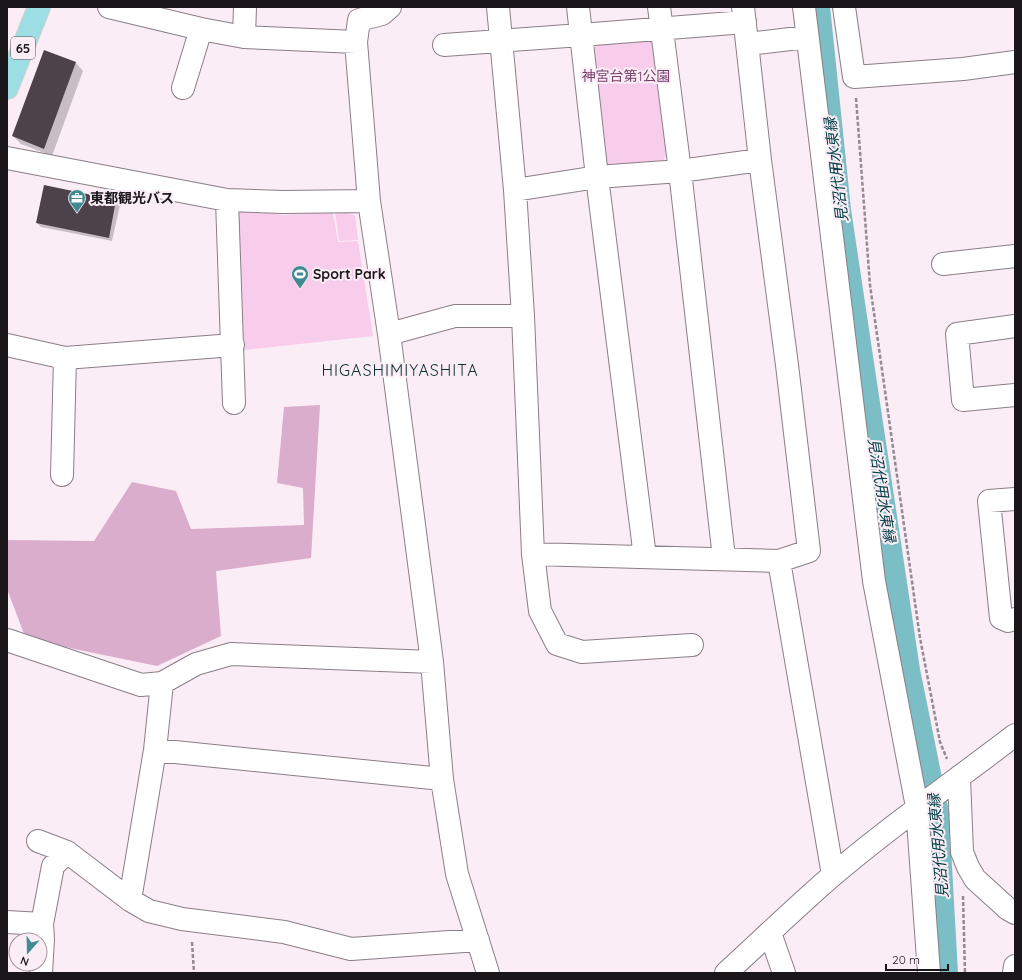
<svg xmlns="http://www.w3.org/2000/svg" width="1022" height="980" font-family="Quicksand,'Noto Sans JP',sans-serif">
<style>
.green{fill:#f8cceb}
.forest{fill:#dbadcd}
.shadow{fill:#0003}
.lines{fill:none;stroke-linecap:round;stroke-linejoin:round}
.canal{stroke:#7cbec5;stroke-width:22}
.building{fill:#4d424a}
.minor-casing{stroke:#8a7e86;stroke-width:24}
.major-casing{stroke:#d1d0d1;stroke-width:24}
.path{stroke:#948a91;stroke-width:2.5;stroke-dasharray:4 2;stroke-linecap:butt}
.minor{stroke:#fff;stroke-width:22}
.major{stroke:#9ddee4;stroke-width:22}
.labels{text-anchor:middle;dominant-baseline:central;stroke-width:4;stroke-linejoin:round;paint-order:stroke}
.shield{fill:#fbedf6;stroke:#5e565b;stroke-width:1}
.shield-label{font-size:13px;font-weight:bold;fill:#1a1619}
.park-label{font-size:14px;fill:#763e68;stroke:#fbedf6}
.poi-label{font-size:14px;font-weight:bold;fill:#1a1619;stroke:#fbedf6;text-anchor:start}
.water-label{font-size:15px;font-style:italic;fill:#004046;stroke:#fbedf6}
.quarter-label{font-size:16px;letter-spacing:1px;fill:#0b2f32;stroke:#fbedf6}
</style>
<rect width="100%" height="100%" fill="#fbedf6"/>
<!-- green -->
<path class="green" d="M647 38 656 45 667 153 663 161 609 167 602 162 590 51 595 44Z
M240 210 284 215 333 212 338 242 358 241 373 336 236 351 234 216Z
M346 211 355 216 358 240 339 241 335 212Z"/>
<!-- forest -->
<path class="forest" d="M320 405 311 558 216 571 221 636 157 666 26 639 7 589V540L94 541 132 482 176 491 191 529 304 525 303 488 277 483 284 407Z"/>
<!-- shadow -->
<path class="shadow" d="M44 52 76 63 83 71 52 156 21 144 13 136Z
M45 187 116 201 120 205 112 241 41 227 37 223Z"/>
<g class="lines">
<!-- canal -->
<path class="canal" d="M819 7 840 210 909 670 938 813 947 973"/>
</g>
<!-- building -->
<path class="building" d="M44 50 76 62 44 149 12 136Z
M44 185 116 200 109 238 36 223Z"/>
<g class="lines">
<!-- minor casing -->
<g class="minor-casing">
<path id="minor" d="M109 7 201 29 244 37 356 42
M390 7 382 14 359 20 356 42 369 201 389 334 432 662 442 779 457 874 488 973
M498 7 515 190 523 316 533 554 540 611 557 644 582 652 692 645
M578 7 597 177 645 557
M659 7 680 171 724 558
M804 7 874 581 917 807 929 973
M844 7 854 77 963 69 1015 62
M244 37 245 7
M748 44 807 37
M444 45 581 35 745 22
M183 88 201 29
M7 158 227 200 282 202 369 201
M515 190 597 177 680 171 760 160
M227 200 234 403
M943 264 1015 256
M1015 326 957 334 963 400 1015 395
M389 334 455 316H523
M7 345 65 358 233 345
M62 475 65 358
M1015 499 989 501 1001 618 1008 621 1015 619
M533 554 779 561 809 551 787 365 760 160 743 7
M779 561 833 875
M7 640 141 685 162 683 196 664 231 654 432 662
M155 750 442 779
M959 778 962 852 968 867 975 879 1008 909 1015 913
M38 841 67 852 130 900 149 911 182 919 284 932 351 949 478 940
M130 900 155 750 162 683
M7 922 42 924
M770 933 784 973
M41 973 43 939 42 924 53 866 67 852
M726 973C761 941 796 907 833 875 891 825 954 782 1015 735
M1014 973 1015 966"/>
</g>
<!-- major casing -->
<g class="major-casing">
<path id="major" d="M7 88 39 7"/>
</g>
<!-- path -->
<path class="path" d="M856 98 870 285 920 638 940 742 947 759
M963 896 965 973
M192 942 194 973"/>
<!-- minor -->
<use href="#minor" class="minor"/>
<!-- major -->
<use href="#major" class="major"/>
</g>
<!-- icons -->
<defs>
<g id="office-pin" transform="scale(0.9)"><path d="M0 17L-7.5 6A9.5 9.5 0 1 1 7.5 6Z" fill="#428a91" stroke="#fbedf6"/><path d="M-6-3h4V-5.5h4V-3h4V5H-6ZM-1-4.5V-3h2v-1.5ZM-6 0V1H6V0Z" fill="#fff"/></g>
<g id="stadium-pin" transform="scale(0.9)"><path d="M0 17L-7.5 6A9.5 9.5 0 1 1 7.5 6Z" fill="#428a91" stroke="#fbedf6"/><path d="M0-5a6.5 5 0 1 0 0 10a6.5 5 0 1 0 0-10ZM-3.5-1.8h7v3.6h-7Z" fill="#fff"/></g>
</defs>
<g fill-rule="evenodd">
<use href="#office-pin" x="77" y="198"/>
<use href="#stadium-pin" x="300" y="274"/>
</g>
<g class="labels">
<!-- shield labels -->
<rect class="shield" x="11" y="37" width="24" height="22" rx="3"/>
<g class="shield-label">
<text x="23" y="48">65</text>
</g>
<!-- park labels -->
<g class="park-label">
<text x="626" y="76">神宮台第1公園</text>
</g>
<!-- poi labels -->
<g class="poi-label">
<text x="90" y="198">東都観光バス</text>
<text x="313" y="274">Sport Park</text>
</g>
<!-- water labels -->
<g class="water-label">
<text transform="translate(836 170) rotate(-97)">見沼代用水東縁</text>
<text transform="translate(882 490) rotate(81)">見沼代用水東縁</text>
<text transform="translate(938 846) rotate(-95)">見沼代用水東縁</text>
</g>
<!-- quarter labels -->
<g class="quarter-label">
<text x="400" y="370">HIGASHIMIYASHITA</text>
</g>
</g>
<!-- border -->
<rect width="1022" height="980" fill="none" stroke="#1a1619" stroke-width="16"/>
<!-- north arrow -->
<g transform="translate(28 952) rotate(200)"><circle r="19" fill="#fbedf6" stroke="#a1979e"/>
<path d="M0-3L7 15L0 10L-7 15Z" fill="#428a91"/>
<text y="-6" font-size="11" font-weight="bold" text-anchor="middle" fill="#1a1619">N</text>
</g>
<!-- scale -->
<path d="M886 964v6h62v-6" fill="none" stroke="#1a1619" stroke-width="2"/>
<text x="892" y="964" font-size="12" fill="#1a1619" stroke="#fbedf6" stroke-width="3" paint-order="stroke">20 m</text>
</svg>
